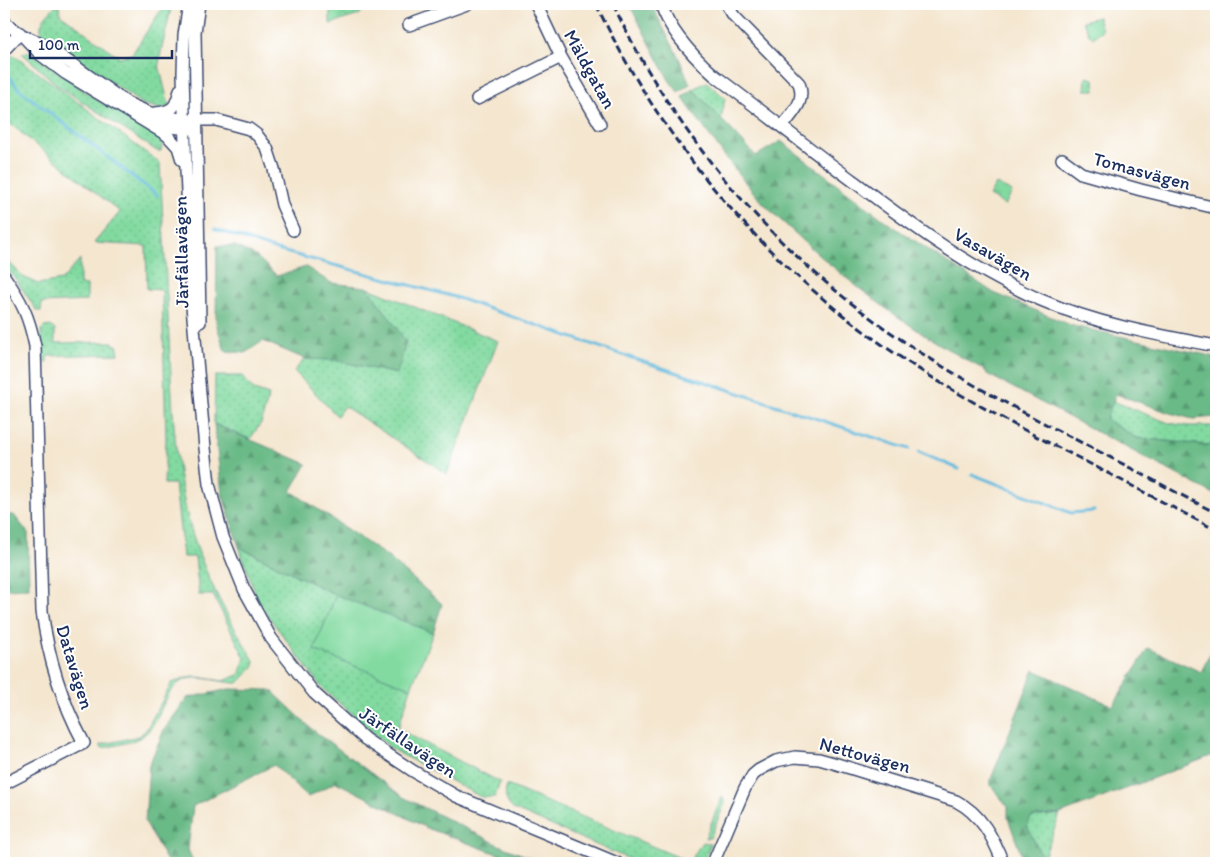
<svg xmlns="http://www.w3.org/2000/svg" width="1220" height="867" font-family="Itim,sans-serif">
<style>
.grass{fill:url(#grass-dots);stroke:#4e847f}
.forest{fill:url(#forest-firs);stroke:#427472}
.park{fill:url(#park-crowns);stroke:#4e847f}
.pitch{fill:#82daa0;stroke:#4e847f}
.lines{fill:none;stroke-linecap:round;stroke-linejoin:round}
.stream{stroke:#60bade;stroke-width:3}
.minor-casing{stroke:#3c4a6f;stroke-width:14}
.minor{stroke:#fff;stroke-width:11}
.rail{stroke:#1b2f5e;stroke-width:3;stroke-dasharray:8 4;stroke-linecap:butt}
.labels{text-anchor:middle;dominant-baseline:central;stroke-width:4;stroke-linejoin:round;paint-order:stroke}
.street-label{font-size:19px;fill:#1b2f5e;stroke:#fff}
</style>
<defs>
<pattern id="grass-dots" width="8" height="8" patternUnits="userSpaceOnUse" patternTransform="scale(1.25)"><rect width="8" height="8" fill="#82daa0"/><path d="M2 2h.1M6 6h.1" fill="none" stroke="#70bb8c" stroke-width="1.8" stroke-linecap="round"/></pattern>
<pattern id="forest-firs" width="22" height="20" patternUnits="userSpaceOnUse" patternTransform="scale(1.25)"><rect width="22" height="20" fill="#69ba86"/><path d="M5 1l3.5 6h-7zM16 11l3.5 6h-7z" fill="#569871"/></pattern>
<pattern id="park-crowns" width="20" height="18" patternUnits="userSpaceOnUse" patternTransform="scale(1.25)"><rect width="20" height="18" fill="#82daa0"/><path d="M2 6a3 3 0 1 1 6 0M12 15a3 3 0 1 1 6 0" fill="none" stroke="#70bb8c"/></pattern>
</defs>
<rect width="100%" height="100%" fill="#fff"/>
<filter id="ink" filterUnits="userSpaceOnUse"><feTurbulence type="fractalNoise" baseFrequency=".02" numOctaves="2"/><feDisplacementMap in="SourceGraphic" scale="10" xChannelSelector="R" yChannelSelector="G"/><feConvolveMatrix kernelMatrix="1 2 1 2 8 2 1 2 1" color-interpolation-filters="sRGB"/></filter>
<filter id="wash" filterUnits="userSpaceOnUse"><feTurbulence type="fractalNoise" baseFrequency=".0096" numOctaves="4" result="noise"/><feDisplacementMap in="SourceGraphic" scale="20" xChannelSelector="R" yChannelSelector="G"/><feGaussianBlur stdDeviation="1.12" result="paint"/><feColorMatrix in="noise" values="0 0 0 0 0 0 0 0 0 0 0 0 0 0 0 0 0 1.4 0 .05"/><feComposite in="paint" operator="in"/></filter>
<g filter="url(#wash)">
<rect width="100%" height="100%" fill="#f4e6cf"/>
<!-- grass -->
<path class="grass" d="M57 4H59L60 14 119 57 132 54 161 10 162 4H172L161 52 159 65 169 106 161 109 142 104 42 34C37 22 49 13 57 4Z
M27 52 35 55 97 100 146 126 163 139 161 151H157L57 85 22 53Z
M14 55 160 163C163 227 167 292 170 356 173 414 175 473 191 529 205 577 229 620 255 662L254 666 238 683C223 683 207 677 193 678 164 680 163 720 145 734 134 743 116 745 102 748L100 745 139 736 146 730 172 683 192 676 223 681 239 675 245 658 213 595H199L195 557H183L175 484H164L166 440 162 290 147 289 146 246 94 243 120 212 4 119V63L8 58Z
M707 82 725 98 721 120 693 89Z
M4 257 23 277 38 284 62 280 80 259V285H87V301L42 303 41 311H37L15 278 4 265Z
M366 287 498 341 447 474 344 406 337 416 294 371 305 359 334 360 397 374 388 315Z
M51 326 55 330V343L113 342V345H117L119 354 47 356V363L43 362 41 330 44 327Z
M215 376H242L254 390 269 395 261 423 250 439 214 424Z
M1113 401 1169 423 1188 426H1216V446L1136 438 1105 419Z
M239 547 336 595 314 650 411 688 398 729 500 782 495 797H481L393 750 322 688 259 604Z
M507 785 685 860 683 863H638L513 809C505 801 504 796 507 785Z
M722 797 725 802 724 805 710 838H705Z
M1060 814 1043 860 1027 826 1031 817Z
M704 842 711 844 703 863H689L701 844Z"/>
<!-- forest -->
<path class="forest" d="M629 4H651L679 58 690 84 678 92 669 80Z
M693 89 756 156 781 141 888 223 994 293 1073 326 1216 357V417L1193 419 1170 413 1116 394 1106 419 1136 438 1216 446V495L987 374 985 370C916 334 853 287 796 234 784 223 771 212 760 200 732 168 707 132 682 97Z
M217 246H235L257 257 277 276 306 267 331 283 366 287 388 315 406 342 397 374 334 360 305 359 263 341 245 353 225 351 216 323Z
M214 424 307 464 291 491 388 557 442 604 433 633 336 595 239 547 222 493Z
M4 515H14L28 533 29 588 4 589Z
M1216 642V754L1060 814 1031 817 1027 826 1043 860 1042 863H1024L1008 818V807L991 786V779L1034 670 1113 706 1148 648 1201 672Z
M229 689 271 690 313 730 403 797 503 847 544 863H518L500 855 427 828 336 782 308 797 274 765 193 806 188 850 194 863H168L145 822 149 765 164 730 187 698Z"/>
<!-- park -->
<path class="park" d="M330 4H368L359 15 330 24Z
M1098 17 1102 30 1093 38 1089 34 1083 21Z
M1086 77 1094 79 1095 90H1085Z
M996 184 1012 192 1005 205 989 196Z"/>
<!-- pitch -->
<path class="pitch" d="M336 595 433 633 411 688 314 650Z"/>
<g class="lines">
<!-- stream -->
<path class="stream" d="M9 76 20 90 157 195
M215 229 277 250 455 297 620 354 909 449
M919 452 959 469
M972 474 1071 513 1094 511"/>
</g>
</g>
<g filter="url(#ink)">
<g class="lines">
<!-- minor casing -->
<g class="minor-casing">
<path id="minor" d="M189 4 184 35 183 74 185 146 192 306 205 448 209 484 223 537 244 589 271 638 314 693 365 739 413 771 456 796 617 863
M199 4 195 32 200 322
M536 4 561 57 600 124
M661 4C669 30 694 57 714 75 762 111 808 148 856 183 914 227 974 271 1041 300 1096 324 1157 335 1216 346
M726 4 734 16 799 83C806 102 793 112 782 127
M4 22 22 35 41 55 65 73 167 135 178 147 182 160
M409 25 467 4
M22 35 45 45 127 103 150 113 184 120H216L249 129 257 135 267 148 274 169 282 205 293 230
M4 50 20 33
M477 99 561 57
M155 113C173 112 176 107 180 90
M156 123 169 127 192 129
M1062 159 1081 173 1141 190 1216 208
M4 276C22 301 29 317 35 346L42 611C48 657 62 702 84 743L4 784
M713 863 745 788 753 775 759 770 776 761 795 757 819 759 837 764 956 801C981 814 993 837 1003 863"/>
</g>
<!-- minor -->
<use href="#minor" class="minor"/>
<!-- rail -->
<path class="rail" d="M596 4C661 141 762 261 887 348 948 390 1013 425 1079 458 1125 482 1170 506 1216 530
M613 4C669 124 758 233 864 313 935 367 1014 408 1094 449 1135 470 1175 492 1216 513"/>
</g>
</g>
<g class="labels">
<!-- street labels -->
<g class="street-label">
<text transform="translate(590 69) rotate(61)">Mäldgatan</text>
<text transform="translate(1142 171) rotate(15)">Tomasvägen</text>
<text transform="translate(181 252) rotate(-91)">Järfällavägen</text>
<text transform="translate(993 254) rotate(30)">Vasavägen</text>
<text transform="translate(75 667) rotate(73)">Datavägen</text>
<text transform="translate(408 742) rotate(34)">Järfällavägen</text>
<text transform="translate(865 755) rotate(15)">Nettovägen</text>
</g>
</g>
<!-- margin -->
<rect width="1220" height="867" fill="none" stroke="#fff" stroke-width="20"/>
<!-- scale -->
<path d="M30 50v8h142v-8" fill="none" stroke="#1b2f5e" stroke-width="2.5"/>
<text x="38" y="50" font-size="15" fill="#1b2f5e" stroke="#ffffff" stroke-width="4" paint-order="stroke">100 m</text>
</svg>
